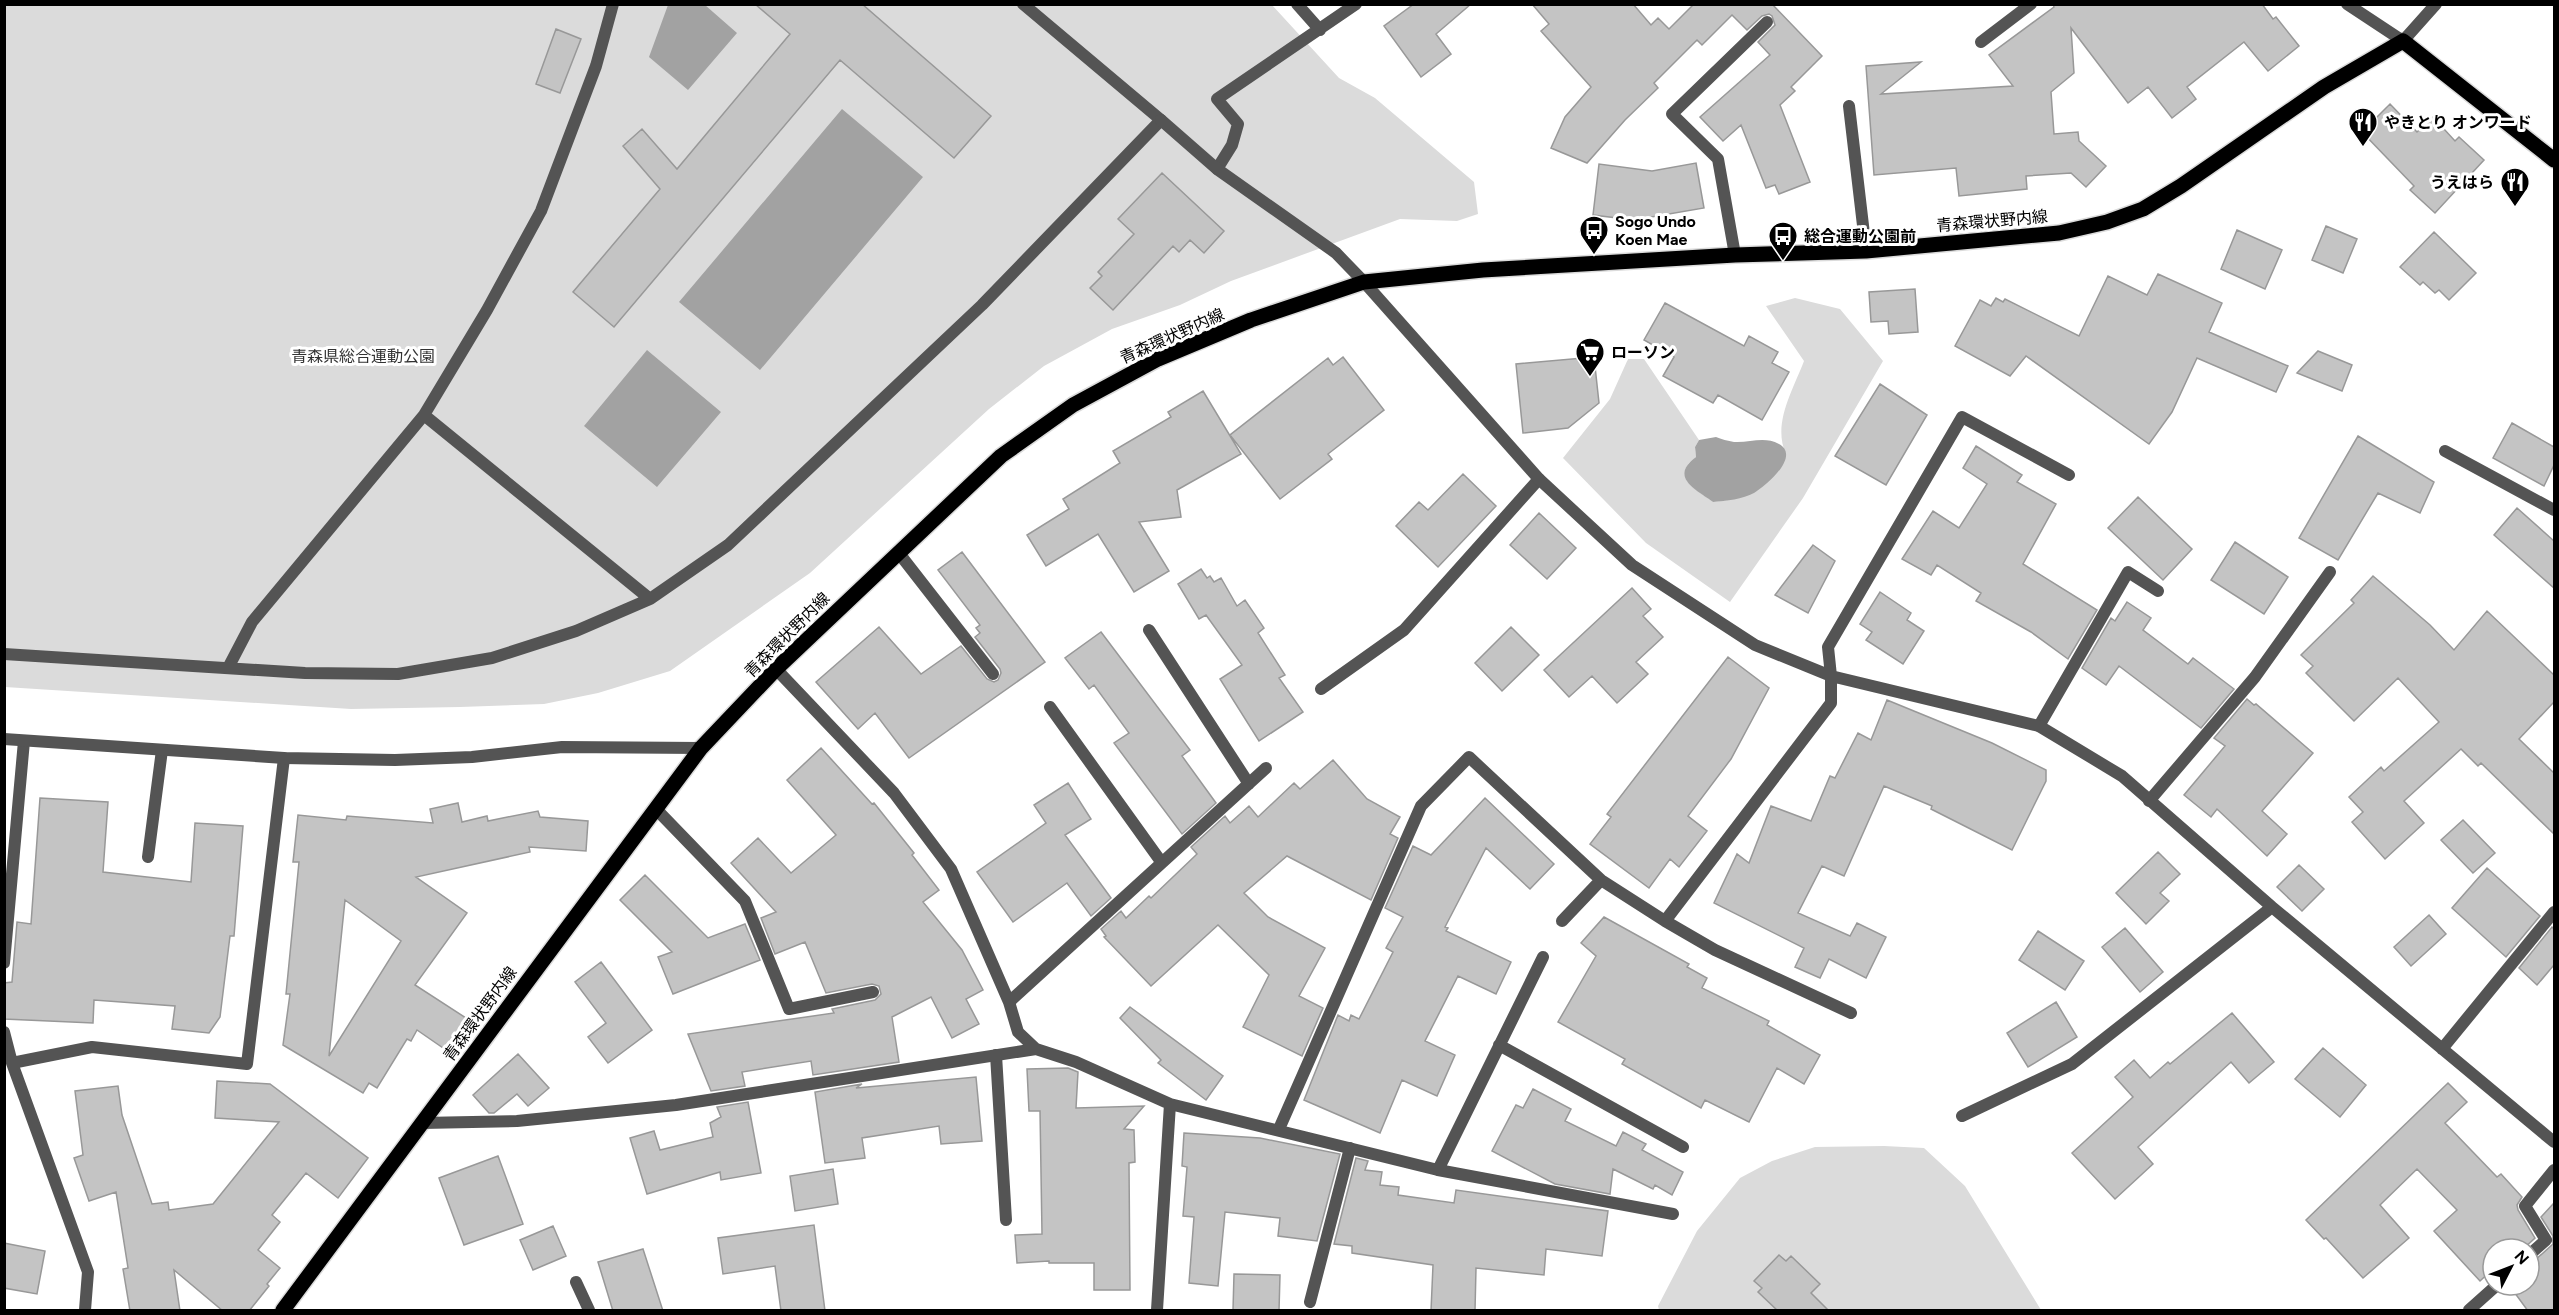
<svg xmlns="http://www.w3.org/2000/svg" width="2559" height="1315" font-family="Figtree,'Noto Sans JP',sans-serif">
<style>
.green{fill:#dbdbdb}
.water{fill:#a2a2a2}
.building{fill:#c4c4c4;stroke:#989898;stroke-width:1.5;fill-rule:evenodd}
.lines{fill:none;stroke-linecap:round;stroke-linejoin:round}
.primary-casing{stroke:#dbdbdb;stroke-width:18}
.service{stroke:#545454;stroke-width:12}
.minor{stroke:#545454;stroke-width:12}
.tertiary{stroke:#545454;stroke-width:12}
.primary{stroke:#000;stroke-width:15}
.labels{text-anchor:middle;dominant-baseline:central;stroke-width:6;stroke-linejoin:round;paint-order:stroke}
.poi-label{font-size:16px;font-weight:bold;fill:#000;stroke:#fff;text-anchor:start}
.street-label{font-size:16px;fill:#000;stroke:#fff}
.park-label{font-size:16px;fill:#323232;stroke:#fff}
</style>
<rect width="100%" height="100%" fill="#fff"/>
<!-- green -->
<path class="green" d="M4 5H1272L1339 78 1375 98 1474 182 1478 214 1457 221 1400 219 1231 281 1180 305 1112 329 1044 366 989 409 810 573 670 671 598 693 544 704 460 707 351 709 5 687Z
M1795 298 1840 309 1883 361 1803 498 1730 602 1646 543 1563 458 1610 399 1628 359H1644L1699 440 1695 447 1696 457C1669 477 1696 489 1713 502 1750 498 1770 489 1786 454 1772 424 1793 390 1804 361L1766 306Z
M1884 1146 1924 1148 1965 1186 2041 1310H1659L1658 1306 1697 1231 1740 1178 1772 1161 1815 1147Z"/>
<!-- water -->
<path class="water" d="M668 5H705L737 33 688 90 649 57Z
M842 109 923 177 760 370 679 302Z
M647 350 721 412 657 487 584 426Z
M1716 437C1721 439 1728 441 1734 442 1750 443 1764 436 1779 444 1801 456 1766 486 1754 493 1743 499 1726 501 1713 502 1695 489 1669 477 1696 457L1695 447 1699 440Z"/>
<!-- building -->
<path class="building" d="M755 4H862L991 116 954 158 840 60 614 327 573 292 660 189 623 146 642 129 677 169 790 34Z
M1414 4H1471L1436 34 1451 54 1421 77 1384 26Z
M1532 4H1633L1651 25 1658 18 1669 29 1694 4H1772L1822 56 1791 87 1795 91 1780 105 1810 182 1779 194 1775 185 1766 188 1741 125 1723 141 1700 117 1770 55 1758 42 1775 25 1772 16 1769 14 1762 16 1747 30 1732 15 1702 45 1697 40 1654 83 1658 88 1625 120 1587 163 1551 148 1565 117 1591 87 1541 31 1549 24Z
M2053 4H2262L2273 19 2276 17 2299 46 2268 71 2244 42 2187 87 2196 99 2172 118 2148 87 2128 103 2071 28 2074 73 2051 92 2054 134 2078 132 2079 141 2106 166 2086 187 2071 173 2026 176 2027 189 1959 196 1956 168 1874 175 1866 66 1921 62 1881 94 2013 86 1989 55 2054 7Z
M556 29 581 39 560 93 536 84Z
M2390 104 2417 132 2433 117 2455 141 2459 137 2484 160 2435 213 2410 190 2414 186 2362 132Z
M1696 163 1704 208 1634 220 1593 215 1599 164 1652 171Z
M1162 173 1224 231 1204 253 1190 240 1179 252 1173 246 1113 310 1090 288 1102 276 1098 272 1134 234 1118 219Z
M2326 226 2357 239 2343 273 2312 260Z
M2237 230 2282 250 2265 289 2221 269Z
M2434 232 2476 273 2449 300 2439 290 2435 293 2423 282 2420 285 2400 267Z
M2158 274 2222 303 2209 332 2288 366 2276 392 2197 358 2172 412 2149 444 2026 356 2010 376 1955 346 1980 300 1991 306 1996 298 2003 302 2005 299 2079 336 2108 276 2147 295Z
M1915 289 1918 332 1889 334 1888 321 1871 322 1869 292Z
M1665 303 1744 346 1749 336 1778 352 1772 363 1789 372 1762 420 1718 395 1713 403 1663 376 1674 357 1644 340Z
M2318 351 2352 365 2342 391 2297 373Z
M1343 357 1384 410 1328 454 1332 459 1280 499 1230 435 1328 358 1333 365Z
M1594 357 1599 403 1568 428 1523 433 1516 364Z
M1880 384 1927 415 1886 485 1835 456Z
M1203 391 1241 454 1177 490 1181 517 1139 522 1169 571 1134 592 1098 534 1046 566 1027 535 1069 509 1063 499 1120 463 1113 451 1171 417 1168 412Z
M2512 423 2554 447V465L2544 486 2493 458Z
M2358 436 2434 482 2420 513 2378 493 2338 560 2299 538Z
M1976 446 2022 475 2017 482 2056 504 2023 564 2097 610 2068 659 2031 632 1976 601 1981 593 1937 565 1931 575 1902 559 1933 511 1959 528 1987 484 1963 468Z
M1463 474 1496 506 1438 567 1396 526 1419 502 1428 510Z
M2138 497 2192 549 2163 580 2108 528Z
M2517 508 2554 541V588L2494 535Z
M1539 513 1576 548 1547 579 1510 545Z
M2235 542 2288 577 2264 614 2211 580Z
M1813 545 1835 561 1808 613 1775 595Z
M962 552 1045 662 909 758 875 713 858 729 816 682 879 627 921 674 961 646 987 679 994 682 998 680 1001 673 1000 669 975 637 980 633 976 628 980 625 938 570Z
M1201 569 1207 578 1210 576 1214 582 1221 578 1237 606 1245 600 1264 628 1258 633 1285 675 1279 678 1303 712 1259 741 1220 679 1242 665 1206 615 1199 619 1178 584Z
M2373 576 2430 625 2454 650 2487 611 2554 675V702L2519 739 2554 773V834L2481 763 2478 766 2461 749 2404 801 2424 823 2385 859 2352 822 2363 812 2349 797 2381 767 2384 771 2439 722 2398 678 2354 721 2306 673 2313 666 2301 655 2354 603 2351 600Z
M1632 588 1651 609 1643 616 1663 637 1636 662 1648 674 1617 703 1592 676 1569 697 1544 670Z
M1880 592 1911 613 1907 620 1924 631 1903 664 1866 640 1872 632 1860 624Z
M2127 602 2151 618 2143 630 2188 664 2193 658 2234 689 2201 728 2119 666 2106 685 2082 668 2111 618 2115 621Z
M1511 627 1539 655 1502 691 1475 663Z
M1101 632 1190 750 1182 756 1216 803 1182 834 1114 743 1129 733 1094 685 1089 689 1065 658Z
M1728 657 1769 688 1731 759 1688 816 1707 831 1679 867 1670 859 1649 888 1590 844 1611 817 1607 814Z
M2247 699 2254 705 2256 704 2313 753 2262 811 2287 834 2267 856 2217 809 2211 817 2184 795 2225 746 2214 738Z
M1887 700 1992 743 2046 770V781L2012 850 1931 809 1932 806 1884 786 1844 876 1822 866 1798 913 1850 936 1857 923 1886 937 1866 978 1829 959 1820 978 1795 967 1804 948 1714 903 1737 854 1749 863 1771 806 1811 821 1830 776 1835 778 1858 733 1871 740Z
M821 748 872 804 874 803 914 853 912 855 939 890 923 902 962 950 983 990 966 999 979 1024 952 1038 931 997 892 1017 899 1062 813 1075 811 1061 742 1072 745 1086 711 1091 688 1034 834 1013 832 1009 875 1000 881 994 879 986 872 984 826 993 805 942 775 954 761 918 776 912 731 863 758 838 791 873 836 835 787 780Z
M1333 760 1367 799 1400 817 1390 834 1398 838 1371 900 1287 856 1244 893 1268 917 1325 948 1299 996 1323 1008 1302 1056 1243 1027 1269 975 1218 925 1151 986 1104 937 1106 936 1101 929 1121 911 1126 918 1149 896 1151 898 1197 854 1191 847 1225 816 1230 823 1249 806 1258 817 1294 783 1300 789Z
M1068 783 1091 819 1065 835 1111 898 1091 916 1067 883 1013 922 977 872 1046 823 1034 805Z
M40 798 108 802 103 872 191 882 195 823 243 826 234 936H230L220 1017 209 1033 172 1029 175 1006 94 1000 93 1023 4 1019V983L12 982 17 922 31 924Z
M1485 798 1554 864 1530 889 1486 848 1445 927 1448 928 1446 931 1511 962 1496 994 1458 976 1425 1041 1455 1055 1437 1096 1402 1080 1380 1133 1304 1100 1338 1015 1349 1021 1351 1015 1359 1019 1393 952 1386 948 1403 917 1385 908 1413 846 1431 855Z
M458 803 462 822 487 816 488 821 538 811 540 817 588 821 586 851 529 847 530 852 416 877 467 913 415 985 466 1018 446 1050 417 1030 411 1041 407 1039 377 1088 369 1083 363 1093 283 1045 290 994H286L299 862H293L298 815 346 820 347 816 433 823 430 809ZM345 900 401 941 329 1056Z
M2463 820 2495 853 2473 873 2441 840Z
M2158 852 2180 874 2160 893 2169 901 2146 924 2116 893Z
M2299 865 2324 889 2302 911 2277 887Z
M2487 868 2540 916 2506 957 2452 908Z
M645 875 708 938 745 924 760 960 673 994 658 957 672 952 620 900Z
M2429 915 2446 934 2411 966 2394 947Z
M1604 917 1689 964 1687 967 1707 978 1702 988 1769 1021 1767 1025 1820 1055 1804 1084 1777 1068 1749 1122 1705 1100 1701 1108 1622 1064 1625 1059 1558 1022 1596 956 1581 943Z
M2552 927 2554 929V965L2537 985 2519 968Z
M2125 928 2163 972 2140 992 2102 947Z
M2038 931 2084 961 2065 990 2019 960Z
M601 962 652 1030 608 1063 588 1037 606 1023 575 982Z
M2056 1002 2077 1037 2028 1067 2007 1033Z
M1130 1007 1223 1076 1206 1100 1158 1063 1161 1060 1120 1018Z
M2232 1013 2274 1062 2249 1083 2231 1062 2138 1147 2153 1164 2115 1199 2072 1153 2133 1097 2115 1077 2134 1060 2150 1078 2168 1062 2170 1064Z
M2323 1048 2366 1085 2340 1117 2295 1079Z
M518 1054 549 1088 528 1106 517 1094 494 1113H489L473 1095Z
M1068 1068 1078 1072 1076 1108 1144 1106 1124 1129 1134 1130 1135 1162 1129 1163 1130 1290H1094V1263H1049V1261L1017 1263 1015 1235 1042 1234 1040 1111H1029L1027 1069Z
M976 1077 982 1141 941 1144 939 1126 862 1138 865 1158 825 1163 815 1092 862 1084 856 1088Z
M217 1081 270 1084 368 1158 338 1198 306 1173 272 1215 280 1222 258 1250 280 1268 267 1284 269 1286 249 1311H223L174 1270 180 1311H130L123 1269 128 1268 116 1192 89 1201 74 1158 83 1155 75 1091 118 1086 122 1115 152 1204 168 1202 169 1210 213 1204 279 1122 215 1118Z
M2448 1083 2467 1102 2445 1123 2497 1177 2501 1174 2522 1197 2517 1205 2518 1210 2535 1238 2523 1249H2493V1269L2480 1281 2434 1231 2457 1210 2417 1169 2380 1205 2409 1238 2363 1278 2326 1238 2324 1239 2306 1220Z
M1533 1089 1571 1109 1565 1121 1616 1146 1623 1132 1646 1144 1642 1150 1683 1172 1672 1195 1655 1185 1653 1189 1613 1169 1610 1194 1555 1184 1492 1151 1516 1105 1523 1108Z
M748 1102 761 1173 721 1180 720 1172 647 1194 630 1138 654 1131 660 1150 713 1137 710 1123 721 1117 717 1107Z
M1184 1133 1260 1138 1340 1154 1317 1241 1278 1236 1280 1218 1225 1212 1218 1286 1189 1283 1194 1217 1183 1216 1187 1167 1182 1166Z
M498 1156 523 1224 464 1245 439 1178Z
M1356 1158 1368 1161 1365 1170 1382 1172 1380 1185 1399 1187 1398 1195 1454 1203 1456 1190 1608 1211 1602 1256 1546 1249 1544 1275 1476 1268 1475 1311H1431L1433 1265 1352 1253V1246L1334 1244Z
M833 1169 838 1204 795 1211 790 1176Z
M2554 1203V1311H2528L2509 1285H2529V1263L2534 1261 2553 1244V1236L2541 1217Z
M814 1225 825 1311H781L775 1266 723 1274 718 1238Z
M553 1226 566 1256 533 1270 520 1240Z
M4 1243 45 1251 37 1294 4 1288Z
M643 1249 663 1311H613L598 1262Z
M1779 1255 1786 1261 1791 1256 1820 1284 1811 1293 1829 1311H1778L1758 1292 1762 1288 1754 1281Z
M1234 1274 1280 1275 1279 1311 1233 1310Z"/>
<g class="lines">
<!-- primary casing -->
<g class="primary-casing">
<path id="primary" d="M283 1310 701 748 776 669 1001 456 1073 405 1158 359 1251 320 1364 282 1483 270 1735 255 1866 251 2059 233 2107 222 2143 209 2181 186 2324 87 2403 41 2554 160"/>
</g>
<!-- service -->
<path class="service" d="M2403 41 2436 4
M1849 106 1866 251
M1735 255 1718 159 1672 114 1767 22
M424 415 650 599
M898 552 993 674
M4 654 305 673 398 674 492 658 576 631 650 599 728 545 982 305 1161 120 1023 4
M228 668 252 622 424 415 487 310 541 211 596 66 613 4
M1321 689 1404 630 1539 479
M2039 726 2128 572 2158 591
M2149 801 2255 677 2330 572
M148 857 162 750
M996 1055 1006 1220
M2529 1255 2546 1240 2525 1206 2554 1170
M1310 1302 1350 1148
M2469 1310 2497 1285"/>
<!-- minor -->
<path class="minor" d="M1297 4 1320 30
M2347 4 2403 41
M1981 42 2031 4
M1217 169 1232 145 1238 124 1217 99 1356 4
M1364 282 1539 479 1632 565 1755 645 1831 676 2039 726 2122 776 2272 907 2554 1142
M2445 451 2554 510
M1149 630 1249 784
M776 669 894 793 951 869 1009 1002
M1050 707 1162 863
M656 809 745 901 789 1009 873 992
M1562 921 1601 880
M4 963 24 741
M1851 1013 1715 950 1665 921 1831 703V676L1828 647 1962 417 2069 475
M4 1032 12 1063 88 1272 85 1310
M1499 1045 1683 1147
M1036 1049 1018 1032 1009 1002 1266 768
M2442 1049 2554 912
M12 1063 92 1047 247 1064 284 758
M1962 1116 2072 1064 2272 907
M422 1123 517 1121 676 1105 1036 1049 1076 1062 1170 1104 1438 1170 1673 1214
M1279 1129 1421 806 1469 757 1601 880 1665 921
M1438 1170 1543 957
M576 1282 589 1310
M1157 1310 1170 1104"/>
<!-- tertiary -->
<path class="tertiary" d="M1161 120 1217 169 1336 253 1364 282
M4 739 284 758 395 760 472 757 562 747 701 748"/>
<!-- primary -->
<use href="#primary" class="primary"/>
</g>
<!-- icons -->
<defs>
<g id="restaurant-pin" transform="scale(1.5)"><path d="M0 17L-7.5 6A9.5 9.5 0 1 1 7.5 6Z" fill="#000" stroke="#fff"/><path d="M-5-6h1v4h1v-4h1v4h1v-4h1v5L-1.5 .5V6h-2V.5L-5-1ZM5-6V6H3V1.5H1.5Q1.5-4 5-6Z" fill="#fff"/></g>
<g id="bus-pin" transform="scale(1.5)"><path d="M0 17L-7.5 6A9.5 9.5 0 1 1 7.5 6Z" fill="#000" stroke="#fff"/><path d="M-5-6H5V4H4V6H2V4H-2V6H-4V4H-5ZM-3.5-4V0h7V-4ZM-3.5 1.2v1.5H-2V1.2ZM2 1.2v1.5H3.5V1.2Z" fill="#fff"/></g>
<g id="supermarket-pin" transform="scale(1.5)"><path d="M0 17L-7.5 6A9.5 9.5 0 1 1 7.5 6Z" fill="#000" stroke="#fff"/><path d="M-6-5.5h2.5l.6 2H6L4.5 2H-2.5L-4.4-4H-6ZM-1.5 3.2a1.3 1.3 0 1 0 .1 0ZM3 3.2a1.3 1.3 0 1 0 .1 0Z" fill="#fff"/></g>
</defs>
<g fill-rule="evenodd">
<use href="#restaurant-pin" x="2363" y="122"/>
<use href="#restaurant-pin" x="2515" y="182"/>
<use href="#bus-pin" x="1594" y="230"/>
<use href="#bus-pin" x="1783" y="236"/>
<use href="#supermarket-pin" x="1590" y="352"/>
</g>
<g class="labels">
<!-- poi labels -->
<g class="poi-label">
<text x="2384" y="122">やきとり オンワード</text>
<text x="2494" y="182" text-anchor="end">うえはら</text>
<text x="1615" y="221">Sogo Undo<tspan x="1615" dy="18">Koen Mae</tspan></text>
<text x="1804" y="236">総合運動公園前</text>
<text x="1611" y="352">ローソン</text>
</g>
<!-- street labels -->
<g class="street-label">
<text transform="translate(1992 221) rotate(-5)">青森環状野内線</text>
<text transform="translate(1172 336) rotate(-24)">青森環状野内線</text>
<text transform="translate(787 635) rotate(-45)">青森環状野内線</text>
<text transform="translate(480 1014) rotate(-54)">青森環状野内線</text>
</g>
<!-- park labels -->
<g class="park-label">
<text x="363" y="356">青森県総合運動公園</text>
</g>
</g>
<!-- border -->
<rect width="2559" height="1315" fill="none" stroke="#000000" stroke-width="12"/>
<!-- north arrow -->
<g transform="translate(2511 1267) rotate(48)"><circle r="28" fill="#ffffff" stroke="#999999" stroke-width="1.5"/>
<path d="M0-4.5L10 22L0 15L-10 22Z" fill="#000000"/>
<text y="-9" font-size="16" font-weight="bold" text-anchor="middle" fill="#000000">N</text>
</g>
</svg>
